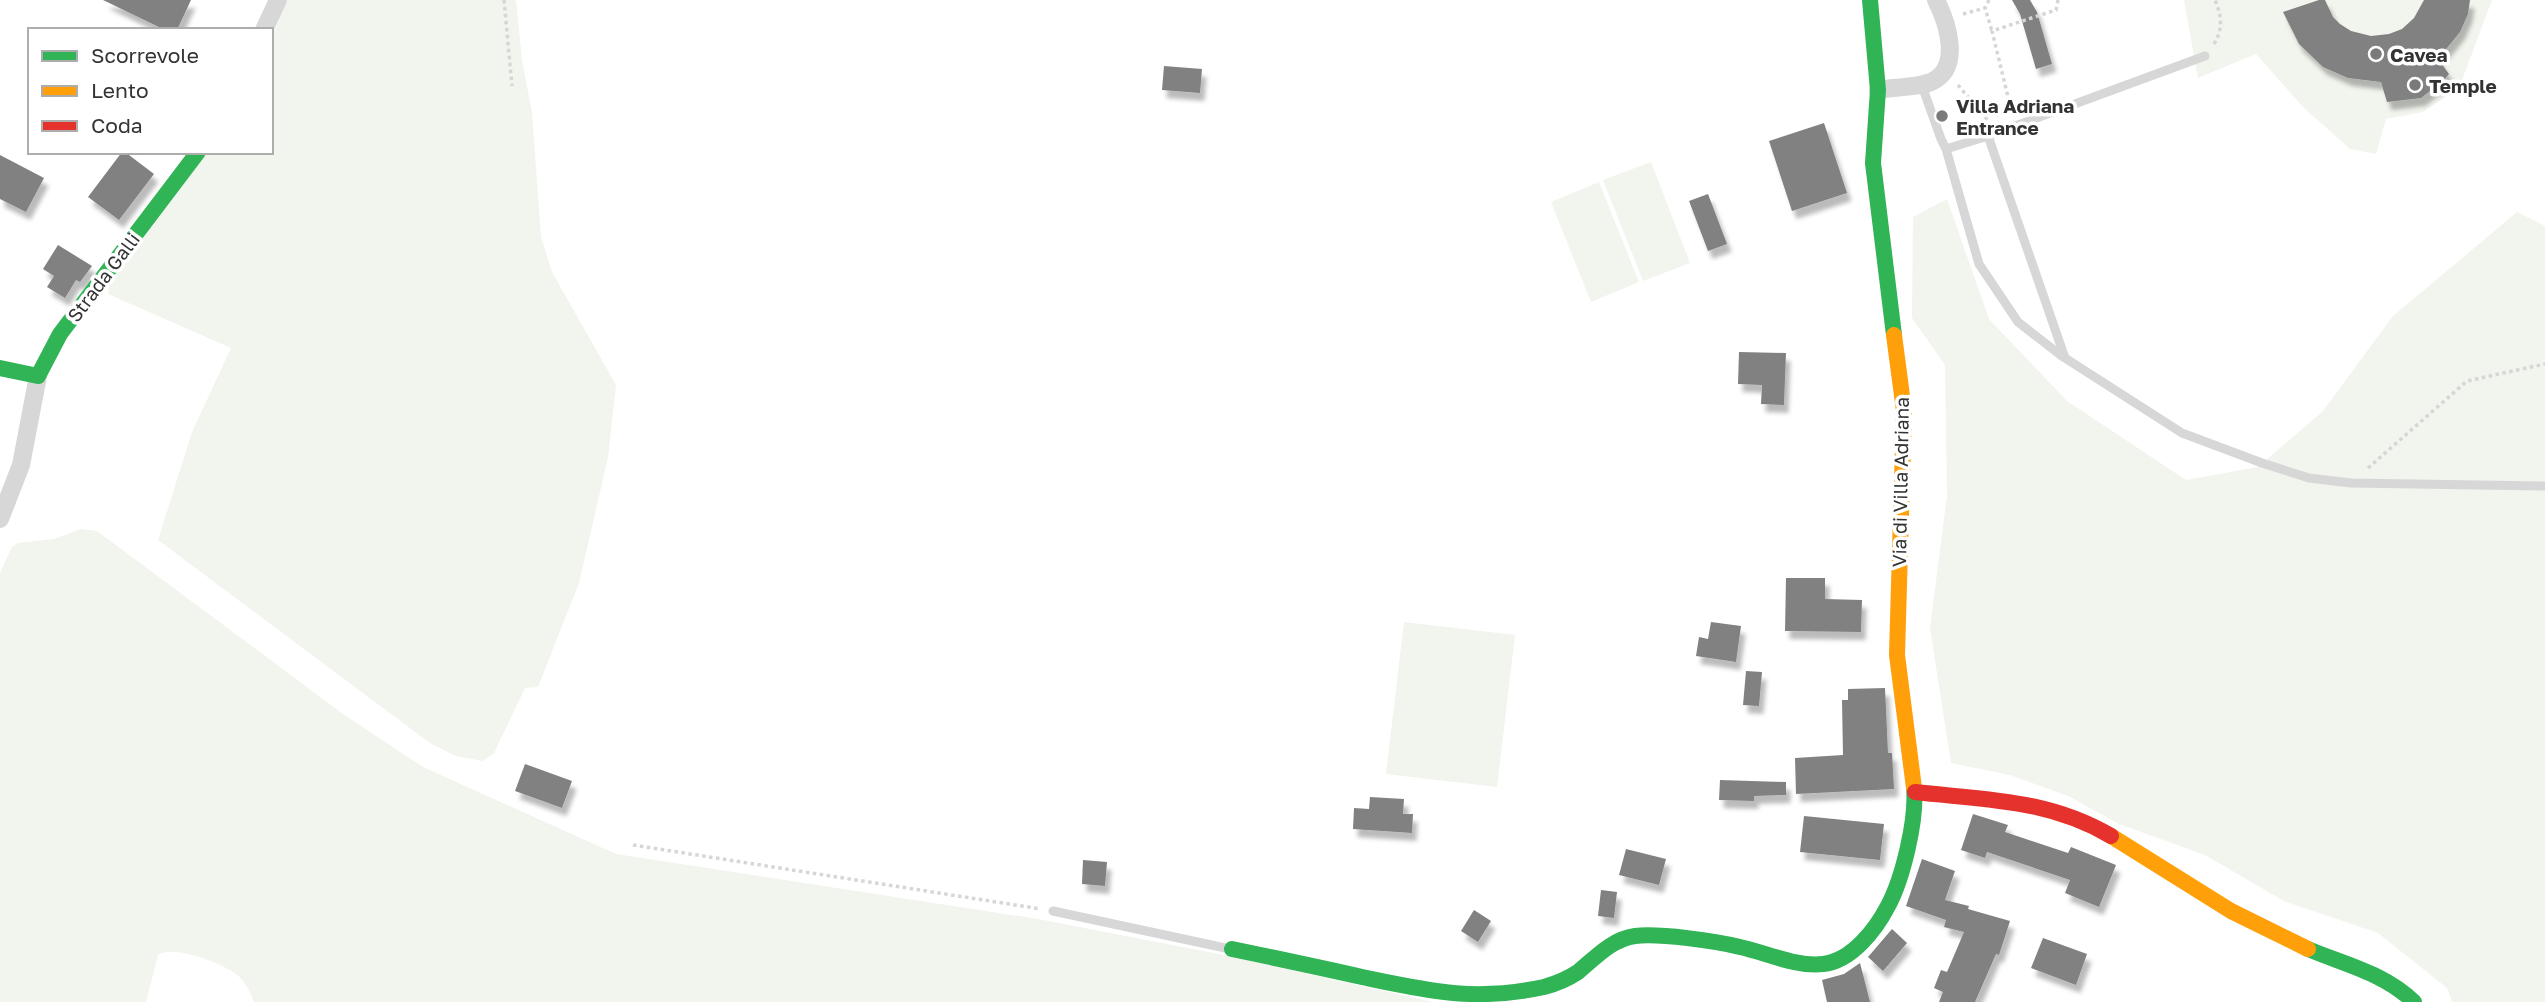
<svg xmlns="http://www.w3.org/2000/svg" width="2545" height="1002" font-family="'Golos Text',sans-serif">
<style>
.green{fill:#f1f5ed}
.building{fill:#818181;filter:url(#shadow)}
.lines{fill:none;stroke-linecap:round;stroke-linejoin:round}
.path{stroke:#d6d6d6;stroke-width:3.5;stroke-dasharray:3.5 3.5;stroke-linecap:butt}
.lane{stroke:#d7d7d7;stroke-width:9}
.street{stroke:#d7d7d7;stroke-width:18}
.fast{stroke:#30b455;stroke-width:16}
.slow{stroke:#ff9f0a;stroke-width:16}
.jam{stroke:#e5322d;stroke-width:16}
.poi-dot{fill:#7a7a7a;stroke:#fff;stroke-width:2.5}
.labels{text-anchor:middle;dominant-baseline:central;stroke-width:7;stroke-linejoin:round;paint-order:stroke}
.poi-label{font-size:19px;font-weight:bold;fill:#333;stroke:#fff;text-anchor:start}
.street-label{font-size:19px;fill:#333;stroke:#fff}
</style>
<defs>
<filter id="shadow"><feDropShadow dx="4.5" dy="8" stdDeviation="2" flood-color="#0004"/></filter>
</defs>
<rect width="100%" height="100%" fill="#fff"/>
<!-- green -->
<path class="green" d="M288 0H516L522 60 532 113 541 237 552 272 616 385 608 457 579 583 538 687 525 688 494 753 483 761 456 756 430 743 158 540 192 432 231 348 108 294 110 283 207 152H271V38Z
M2184 0H2492L2459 88 2423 112 2386 119 2376 154 2350 149 2303 107 2256 54 2198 78Z
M1651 162 1690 263 1643 281 1603 180Z
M1599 182 1639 282 1591 302 1551 202Z
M1947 199 1989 319 2067 401 2186 480 2258 467 2323 411 2393 316 2517 212 2545 226V1002H2452L2447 988 2378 933 2284 901 2205 855 2119 824 2068 796 2010 775 1951 763 1930 628 1947 496 1945 365 1912 318 1913 217Z
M81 529 97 531 343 714 423 767 616 854 1038 919 1229 956 1433 1002H254C250 991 245 981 236 974 222 963 173 944 158 955L146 1002H0V573L12 547 18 543 54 539Z
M1404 622 1515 635 1497 787 1386 774Z"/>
<!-- building -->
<path class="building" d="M103 0H191L177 30H165Z
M2012 0H2030L2037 12 2052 64 2036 69 2020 14Z
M2319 0H2325L2333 17 2340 24 2351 31 2371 36 2389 34 2402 29 2414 18 2424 0H2470L2468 14 2460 32 2438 59 2449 74 2443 81 2421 98 2387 102 2381 82 2348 78 2323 67 2299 44 2283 12Z
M1164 66 1202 69 1200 93 1162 90Z
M1824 123 1847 193 1792 211 1769 141Z
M122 152H125L154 174 119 220 88 197Z
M0 155 44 178 26 212 0 199Z
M1708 194 1727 244 1708 251 1689 201Z
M58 245 92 266 80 282 76 280 65 298 47 287 54 276 43 269Z
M1739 352 1786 353 1784 405 1761 404 1762 385 1738 384Z
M1786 578H1825V599L1862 600 1861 632 1785 631Z
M1711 622 1741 626 1736 662 1696 656 1699 637 1708 639Z
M1746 671 1762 672 1759 706 1743 705Z
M1885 688 1888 753H1892L1894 789 1796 794 1795 758 1843 755 1842 700H1848V689Z
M525 764 572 781 562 808 515 791Z
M1720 780 1786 782V795L1754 796V801L1719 800Z
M1370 797 1404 799 1403 814H1413L1412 833 1353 829 1354 808 1369 809Z
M1973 814 2008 825 2005 832 2068 853 2071 847 2116 865 2099 907 2065 893 2070 880 1987 852 1985 858 1961 850Z
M1804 816 1884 824 1880 860 1800 852Z
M1626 849 1666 859 1659 885 1619 875Z
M1922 859 1955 871 1945 900 1969 906 1968 909 2010 921 1999 955 1996 954 1975 1002H1939L1943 992 1934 988 1941 970 1947 972 1964 932 1944 927 1946 920 1906 906Z
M1083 860 1107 862 1105 886 1082 884Z
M1601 890 1617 892 1614 918 1598 916Z
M1474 910 1491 921 1478 942 1461 931Z
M1892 929 1907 943 1883 971 1868 957Z
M2043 938 2087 954 2076 985 2031 968Z
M1860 963 1870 1002H1827L1822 980 1844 974Z"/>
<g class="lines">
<!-- path -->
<path class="path" d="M504 0 512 86
M1989 0 1985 8 1992 31
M1963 14 1985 8
M2214 44C2223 29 2222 16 2215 0
M1958 85 1989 122
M1996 116 2010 105 1992 31 2056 10 2058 0
M2368 468 2467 381 2545 364
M633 845 1041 909"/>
<!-- lane -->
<path class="lane" d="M1921 83 1941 139 1946 149
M1988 136 2065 358 2182 433 2262 463 2309 478 2351 483 2545 486
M2063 357 2018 322 1979 264 1946 149 1988 136 2205 56
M1053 911 1230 949"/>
<!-- street -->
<path class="street" d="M264 30 278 0
M1878 90C1894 87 1918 88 1933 81 1962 66 1947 22 1936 0
M0 519 21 465 38 376"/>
<!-- fast -->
<path class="fast" d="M1870 0 1878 90 1873 163 1894 335
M0 368 38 376 60 334 198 152
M1232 949C1275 958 1318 967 1362 977 1429 991 1475 1002 1544 987 1555 984 1569 978 1578 972 1595 958 1612 939 1635 936 1659 933 1716 941 1740 947 1767 953 1796 967 1823 964 1852 961 1876 929 1888 906 1903 878 1917 819 1914 788
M2308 949C2346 965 2384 973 2414 1002"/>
<!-- slow -->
<path class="slow" d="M1894 335 1904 411 1897 655 1914 788
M2111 836 2231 911 2308 949"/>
<!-- jam -->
<path class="jam" d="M1915 792C1986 800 2048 799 2111 836"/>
</g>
<!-- markers -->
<g class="poi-dot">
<circle cx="2376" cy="54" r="7"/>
<circle cx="2415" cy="85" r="7"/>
<circle cx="1942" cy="116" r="7"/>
</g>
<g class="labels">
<!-- poi labels -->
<g class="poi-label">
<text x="2390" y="54">Cavea</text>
<text x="2429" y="85">Temple</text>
<text x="1956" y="105">Villa Adriana<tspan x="1956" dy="22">Entrance</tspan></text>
</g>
<!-- street labels -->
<g class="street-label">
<text transform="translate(103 277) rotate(-53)">Strada Galli</text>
<text transform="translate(1900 482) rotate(-89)">Via di Villa Adriana</text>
</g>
</g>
<!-- legend -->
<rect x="28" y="28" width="245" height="126" fill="#ffffff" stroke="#adadad" stroke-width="2"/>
<rect x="42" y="51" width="35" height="10" fill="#30b455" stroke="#adadad" stroke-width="2"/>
<text x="91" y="63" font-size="21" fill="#333333">Scorrevole</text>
<rect x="42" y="86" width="35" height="10" fill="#ff9f0a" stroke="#adadad" stroke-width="2"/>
<text x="91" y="98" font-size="21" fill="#333333">Lento</text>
<rect x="42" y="121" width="35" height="10" fill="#e5322d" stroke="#adadad" stroke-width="2"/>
<text x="91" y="133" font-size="21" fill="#333333">Coda</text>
</svg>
